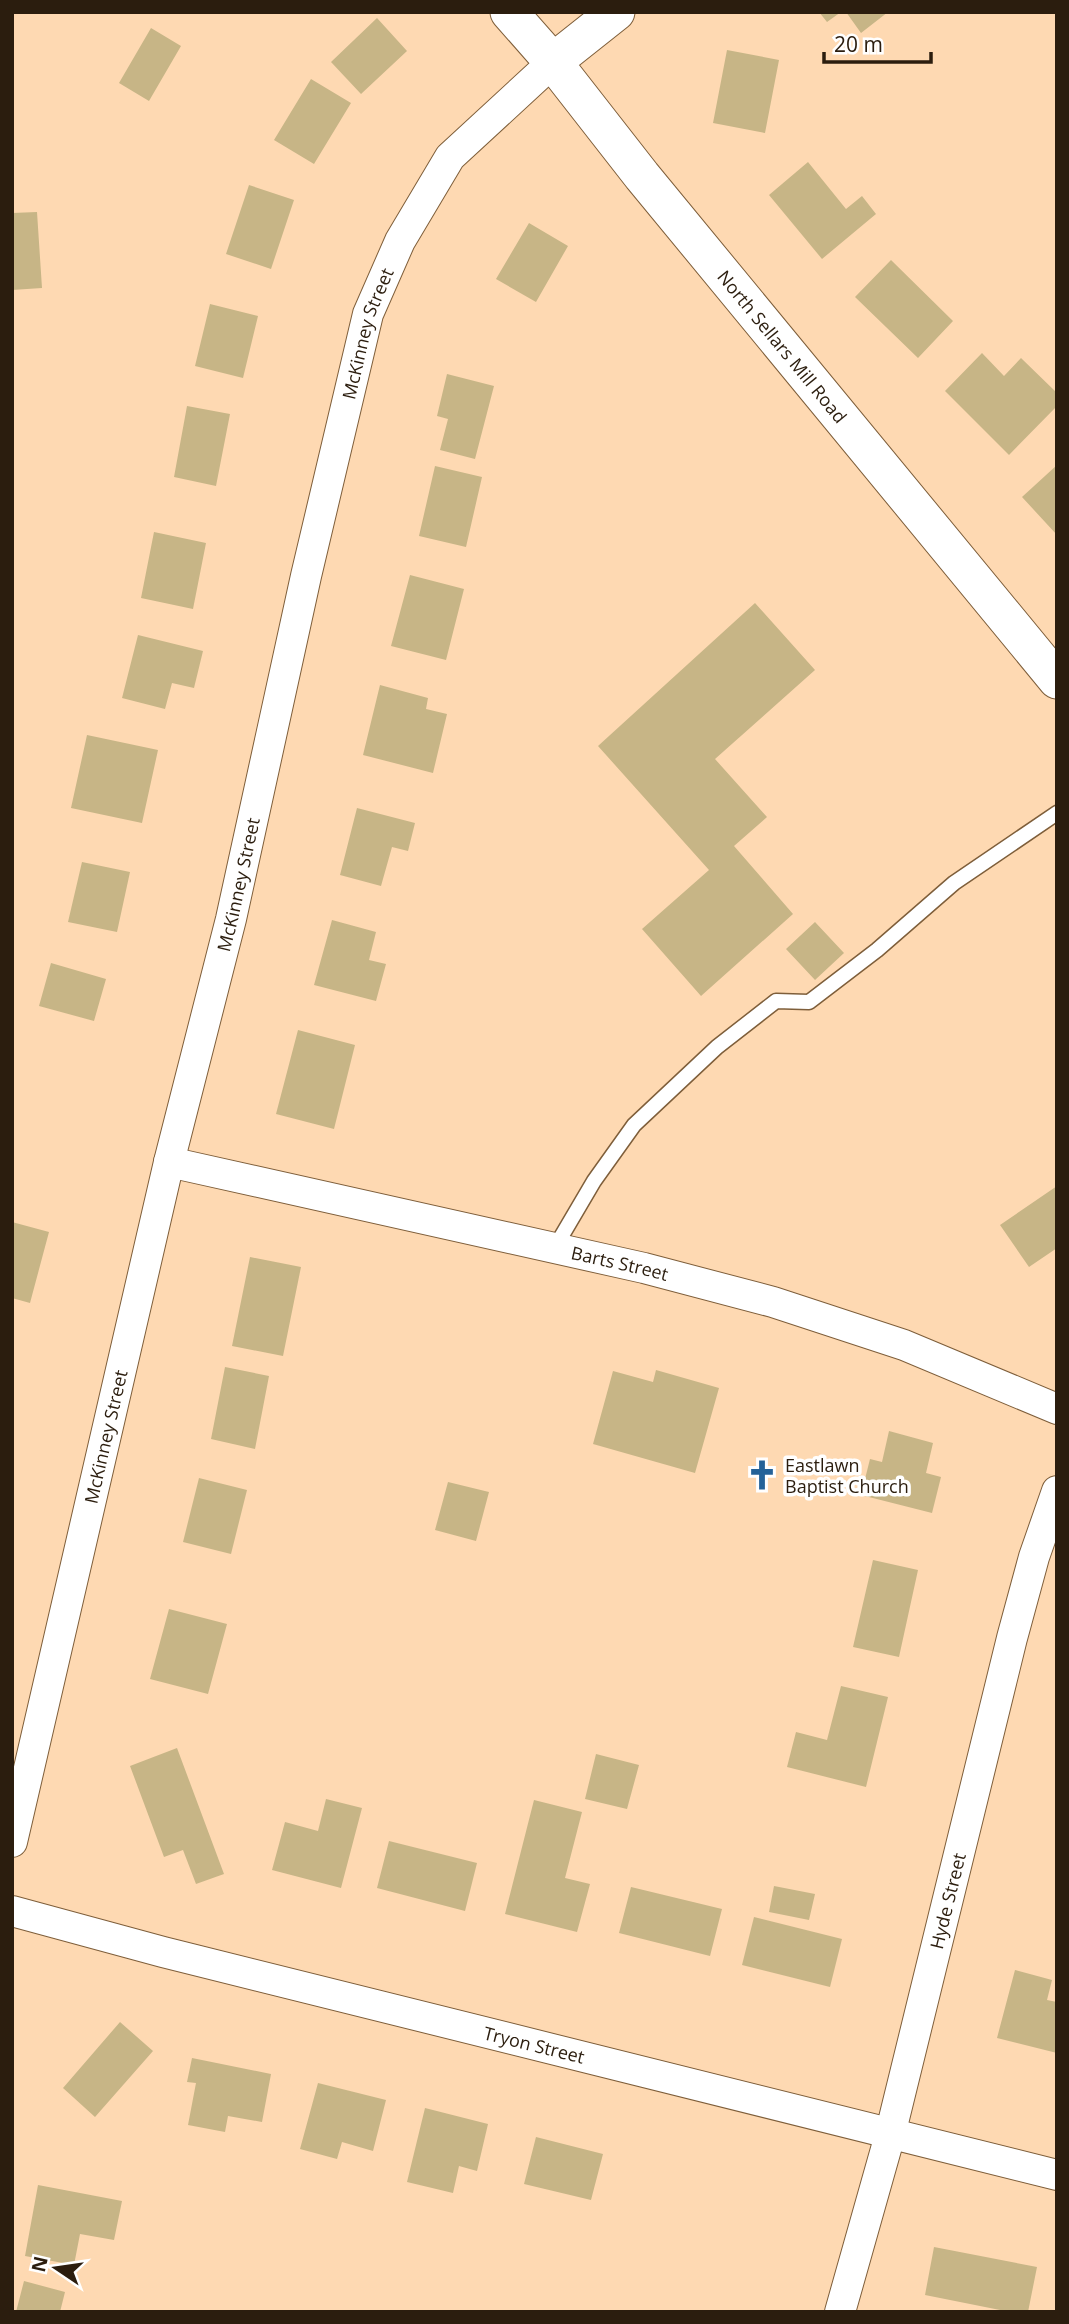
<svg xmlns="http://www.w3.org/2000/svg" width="1069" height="2324" font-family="'Open Sans',sans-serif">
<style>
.building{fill:#c7b586}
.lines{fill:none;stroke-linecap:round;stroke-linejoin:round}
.service-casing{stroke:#7e5e3a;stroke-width:17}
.minor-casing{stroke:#7e5e3a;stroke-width:32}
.tertiary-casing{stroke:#7e5e3a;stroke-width:39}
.service{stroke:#fff;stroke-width:14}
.minor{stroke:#fff;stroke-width:30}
.tertiary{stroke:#fff;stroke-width:37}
.labels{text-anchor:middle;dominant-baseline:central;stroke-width:7;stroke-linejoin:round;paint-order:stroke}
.street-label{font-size:18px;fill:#2b1d0e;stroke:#fff}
.poi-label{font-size:18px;fill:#2b1d0e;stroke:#fff;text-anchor:start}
</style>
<rect width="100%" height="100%" fill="#fed9b2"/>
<!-- building -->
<path class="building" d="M819 12H841L827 22Z
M846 12H888L861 33Z
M377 18 407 51 361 94 331 62Z
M151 28 181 46 149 101 119 83Z
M727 50 779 60 765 133 713 123Z
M311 79 351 103 314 164 274 140Z
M808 162 846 209 862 196 876 214 822 259 769 195Z
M249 185 294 200 271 269 226 254Z
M37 212 42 288 12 290V213Z
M529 223 568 246 536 302 496 279Z
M891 260 953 321 918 358 855 297Z
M210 304 258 316 243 378 195 366Z
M982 353 1004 376 1021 358 1057 393V406L1009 455 945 391Z
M447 374 494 386 475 459 440 450 448 419 437 416Z
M187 406 230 414 216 486 174 477Z
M1057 465V535L1022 497Z
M435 466 482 477 466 547 419 536Z
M154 532 206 543 193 609 141 598Z
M410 575 464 589 446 660 391 646Z
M755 603 815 670 715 759 767 817 734 846 793 914 701 996 642 929 709 870 598 746Z
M138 635 203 651 194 688 172 683 165 709 122 698Z
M380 685 428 698 426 709 447 714 433 773 363 755Z
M87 735 158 750 142 823 71 808Z
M357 808 415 823 408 851 392 847 381 886 340 875Z
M82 862 130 872 117 932 68 922Z
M332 920 376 932 369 960 386 964 376 1001 314 985Z
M815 922 844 953 815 980 786 949Z
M51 963 106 979 94 1021 39 1006Z
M298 1030 355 1045 334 1129 276 1114Z
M1057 1186V1248L1029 1267 1000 1225Z
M12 1222 49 1232 30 1303 12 1298Z
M250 1257 301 1267 283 1356 232 1346Z
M225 1367 269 1376 255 1449 211 1439Z
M656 1370 719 1388 695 1473 593 1444 613 1371 653 1382Z
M889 1431 933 1443 926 1473 941 1477 932 1513 861 1495 870 1459 882 1462Z
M199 1478 247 1490 231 1554 183 1542Z
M448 1482 489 1492 476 1541 435 1530Z
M873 1560 918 1570 899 1657 853 1647Z
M169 1609 227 1624 208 1694 150 1679Z
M841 1686 888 1697 866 1787 787 1767 796 1732 827 1740Z
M177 1748 224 1874 196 1884 183 1850 164 1857 130 1766Z
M596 1754 639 1765 627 1809 585 1799Z
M326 1799 362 1808 341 1888 272 1870 285 1822 318 1831Z
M534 1800 582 1812 565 1878 590 1884 577 1932 505 1914Z
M389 1841 477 1863 465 1911 377 1888Z
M774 1886 815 1894 809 1920 769 1912Z
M631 1887 722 1909 710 1956 619 1933Z
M754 1917 842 1939 830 1987 742 1965Z
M1015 1970 1052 1980 1047 2000 1057 2002V2053L997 2038Z
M120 2022 153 2051 95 2117 63 2088Z
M192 2058 271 2074 262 2122 228 2116 225 2132 188 2125 196 2083 187 2082Z
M318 2083 386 2100 373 2151 342 2142 337 2159 300 2149Z
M425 2108 488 2124 477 2171 459 2166 453 2193 407 2182Z
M536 2137 603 2154 591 2200 524 2184Z
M38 2185 122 2201 114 2240 80 2234 74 2265 25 2256Z
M934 2247 1037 2267 1028 2312H1010L925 2295Z
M24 2281 65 2292 60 2312H16Z"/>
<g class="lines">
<!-- service casing -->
<g class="service-casing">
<path id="service" d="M554 1249 594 1181 634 1125 717 1047 776 1001 809 1002 877 950 954 883 1057 813"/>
</g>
<!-- minor casing -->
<g class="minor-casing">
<g id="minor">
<path id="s1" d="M169 1162 644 1268 773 1302 904 1345 1057 1409"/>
<path id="s2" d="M12 1842 169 1162 231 919 306 576 368 314 400 241 450 157 553 62"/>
<path id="s3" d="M12 1911 163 1952 1057 2175"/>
<path id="s4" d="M840 2312 890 2135 1012 1638 1034 1557 1057 1491"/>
</g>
</g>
<!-- tertiary casing -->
<g class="tertiary-casing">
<g id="tertiary">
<path id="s5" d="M509 12 553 62 642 176 1057 680"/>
<path d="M553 62 616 12"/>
</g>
</g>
<!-- service -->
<use href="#service" class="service"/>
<!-- minor -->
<use href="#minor" class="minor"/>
<!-- tertiary -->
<use href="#tertiary" class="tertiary"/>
</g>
<!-- icons -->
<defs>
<g id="church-bare" transform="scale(2.415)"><path d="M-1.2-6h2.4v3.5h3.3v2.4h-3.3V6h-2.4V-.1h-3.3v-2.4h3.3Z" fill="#246298" stroke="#fff" stroke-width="2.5" paint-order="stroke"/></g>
</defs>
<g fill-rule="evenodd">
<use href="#church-bare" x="762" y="1475"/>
</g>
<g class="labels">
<!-- street labels -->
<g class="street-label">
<text stroke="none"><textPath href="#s2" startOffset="1550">McKinney Street</textPath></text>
<text stroke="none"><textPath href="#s5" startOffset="432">North Sellars Mill Road</textPath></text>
<text stroke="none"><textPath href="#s2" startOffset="984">McKinney Street</textPath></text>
<text stroke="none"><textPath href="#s1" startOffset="462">Barts Street</textPath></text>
<text stroke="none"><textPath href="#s2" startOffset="416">McKinney Street</textPath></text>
<text stroke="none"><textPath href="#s4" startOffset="425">Hyde Street</textPath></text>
<text stroke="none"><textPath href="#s3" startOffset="539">Tryon Street</textPath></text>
</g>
<!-- poi labels -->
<g class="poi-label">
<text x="785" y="1465">Eastlawn<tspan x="785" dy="21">Baptist Church</tspan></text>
</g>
</g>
<!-- border -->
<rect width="1069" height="2324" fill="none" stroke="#2b1d0e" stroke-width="28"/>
<!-- north arrow -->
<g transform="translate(56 2268) rotate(283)" stroke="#ffffff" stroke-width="5" paint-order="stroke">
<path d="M0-5L12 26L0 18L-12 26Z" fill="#2b1d0e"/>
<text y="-10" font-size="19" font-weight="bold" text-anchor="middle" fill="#2b1d0e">N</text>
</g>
<!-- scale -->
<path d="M824 52v10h107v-10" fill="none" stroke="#2b1d0e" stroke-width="3.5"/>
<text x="834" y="52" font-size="21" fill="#2b1d0e" stroke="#ffffff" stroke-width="5" paint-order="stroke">20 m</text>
</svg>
